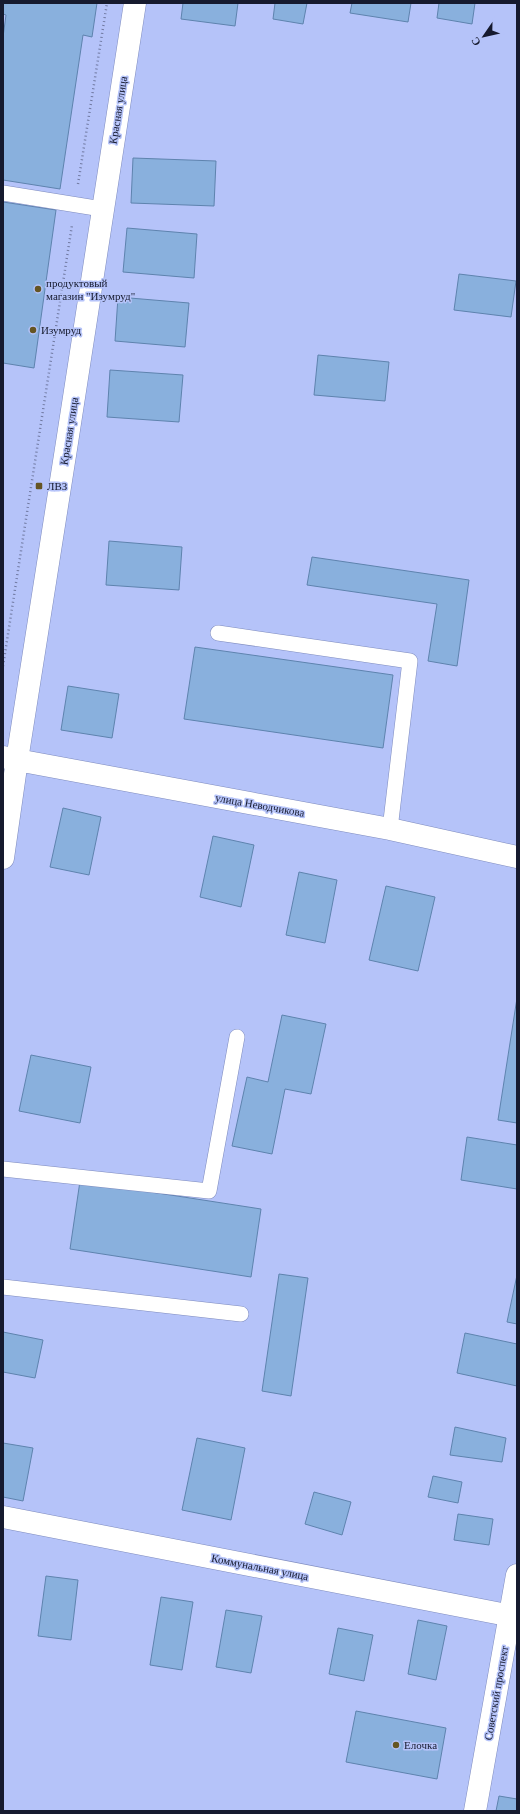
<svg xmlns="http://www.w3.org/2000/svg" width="520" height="1814" font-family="'Times New Roman',serif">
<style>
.building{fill:#89b0dd;stroke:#5e83ae}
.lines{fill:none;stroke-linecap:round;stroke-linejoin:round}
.lane-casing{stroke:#7e8bbe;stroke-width:16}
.street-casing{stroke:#7e8bbe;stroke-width:23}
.secondary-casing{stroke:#7e8bbe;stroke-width:23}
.path{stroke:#717aa2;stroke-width:2.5;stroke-dasharray:1 3;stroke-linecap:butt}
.lane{stroke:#fff;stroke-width:15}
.street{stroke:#fff;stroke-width:22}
.secondary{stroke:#fff;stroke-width:22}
.poi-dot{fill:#655523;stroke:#b5c3f9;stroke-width:1.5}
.labels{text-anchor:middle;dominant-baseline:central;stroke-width:3;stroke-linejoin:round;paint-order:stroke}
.street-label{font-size:11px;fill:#161a2e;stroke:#b5c3f9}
.poi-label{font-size:11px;fill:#161a2e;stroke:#b5c3f9;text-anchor:start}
</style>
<rect width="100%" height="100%" fill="#b5c3f9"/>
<!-- building -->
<path class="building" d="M3 3H97L92 37 83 35 60 189 3 180V37L6 15 3 14Z
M183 3H238L235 26 181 19Z
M275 3H307L303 24 273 19Z
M352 3H411L408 22 350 13Z
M439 3H475L472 24 437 18Z
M133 158 216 161 214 206 131 203Z
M3 202 56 210 34 368 3 363Z
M127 228 197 234 194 278 123 272Z
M459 274 516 281 511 317 454 310Z
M118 297 189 303 185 347 115 341Z
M318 355 389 362 385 401 314 395Z
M110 370 183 375 179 422 107 417Z
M109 541 182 547 179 590 106 585Z
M312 557 469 580 457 666 428 661 437 604 307 585Z
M195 647 393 675 383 748 184 719Z
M68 686 119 694 112 738 61 730Z
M63 808 101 817 89 875 50 867Z
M213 836 254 845 241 907 200 897Z
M299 872 337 880 325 943 286 935Z
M386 886 435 897 418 971 369 960Z
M517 998V1123L498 1120Z
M282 1015 326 1024 311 1094 285 1089 272 1154 232 1146 247 1077 268 1082Z
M31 1055 91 1067 80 1123 19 1111Z
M467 1137 517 1145V1189L461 1180Z
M80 1181 261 1209 251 1277 70 1249Z
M279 1274 308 1278 291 1396 262 1391Z
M517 1275V1324L507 1322Z
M3 1332 43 1340 35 1378 3 1372Z
M465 1333 517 1344V1386L457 1373Z
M455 1427 506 1438 502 1462 450 1455Z
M197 1438 245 1448 231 1520 182 1510Z
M3 1443 33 1448 23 1501 3 1497Z
M433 1476 462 1482 458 1503 428 1497Z
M314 1492 351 1502 342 1535 305 1524Z
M458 1514 493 1519 489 1545 454 1540Z
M46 1576 78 1580 71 1640 38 1636Z
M161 1597 193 1602 182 1670 150 1665Z
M226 1610 262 1616 251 1673 216 1667Z
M418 1620 447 1626 436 1680 408 1674Z
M338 1628 373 1635 364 1681 329 1674Z
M356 1711 446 1728 437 1779 346 1762Z
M499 1796 517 1799V1811H496Z"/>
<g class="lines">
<!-- lane casing -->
<g class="lane-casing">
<path id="lane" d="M3 193 102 209
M218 633 410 661 390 829
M3 1169 209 1191 237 1037
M3 1287 241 1314"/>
</g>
<!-- street casing -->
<g class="street-casing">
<path id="street" d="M3 858 17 760 390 829 517 857
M3 1517 517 1617"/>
</g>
<!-- secondary casing -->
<g class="secondary-casing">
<path id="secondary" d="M3 757 17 760C58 508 95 255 135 3
M475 1811 517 1575"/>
</g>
<!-- path -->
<path class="path" d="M78 184 107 3
M3 666 72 225"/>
<!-- lane -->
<use href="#lane" class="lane"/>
<!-- street -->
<use href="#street" class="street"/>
<!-- secondary -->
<use href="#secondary" class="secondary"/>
</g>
<!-- markers -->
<g class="poi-dot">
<circle cx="38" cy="289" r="4"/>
<circle cx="33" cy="330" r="4"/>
<rect x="35" y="482" width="8" height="8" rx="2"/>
<circle cx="396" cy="1745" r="4"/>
</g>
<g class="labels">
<!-- street labels -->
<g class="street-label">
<text transform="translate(118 110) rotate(-81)">Красная улица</text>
<text transform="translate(69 431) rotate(-81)">Красная улица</text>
<text transform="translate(260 805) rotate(10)">улица Неводчикова</text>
<text transform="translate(260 1567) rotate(11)">Коммунальная улица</text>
<text transform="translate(496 1693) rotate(-80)">Советский проспект</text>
</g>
<!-- poi labels -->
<g class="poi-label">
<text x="46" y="283">продуктовый<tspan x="46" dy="13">магазин "Изумруд"</tspan></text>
<text x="41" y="330">Изумруд</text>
<text x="47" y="486">ЛВЗ</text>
<text x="404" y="1745">Елочка</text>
</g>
</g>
<!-- border -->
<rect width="520" height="1814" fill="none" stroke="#161a2e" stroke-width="8"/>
<!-- north arrow -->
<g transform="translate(484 36) rotate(236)" stroke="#b5c3f9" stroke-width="3" paint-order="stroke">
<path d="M0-3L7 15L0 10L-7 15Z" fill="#161a2e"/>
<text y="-6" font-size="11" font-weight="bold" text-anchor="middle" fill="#161a2e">С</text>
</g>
</svg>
